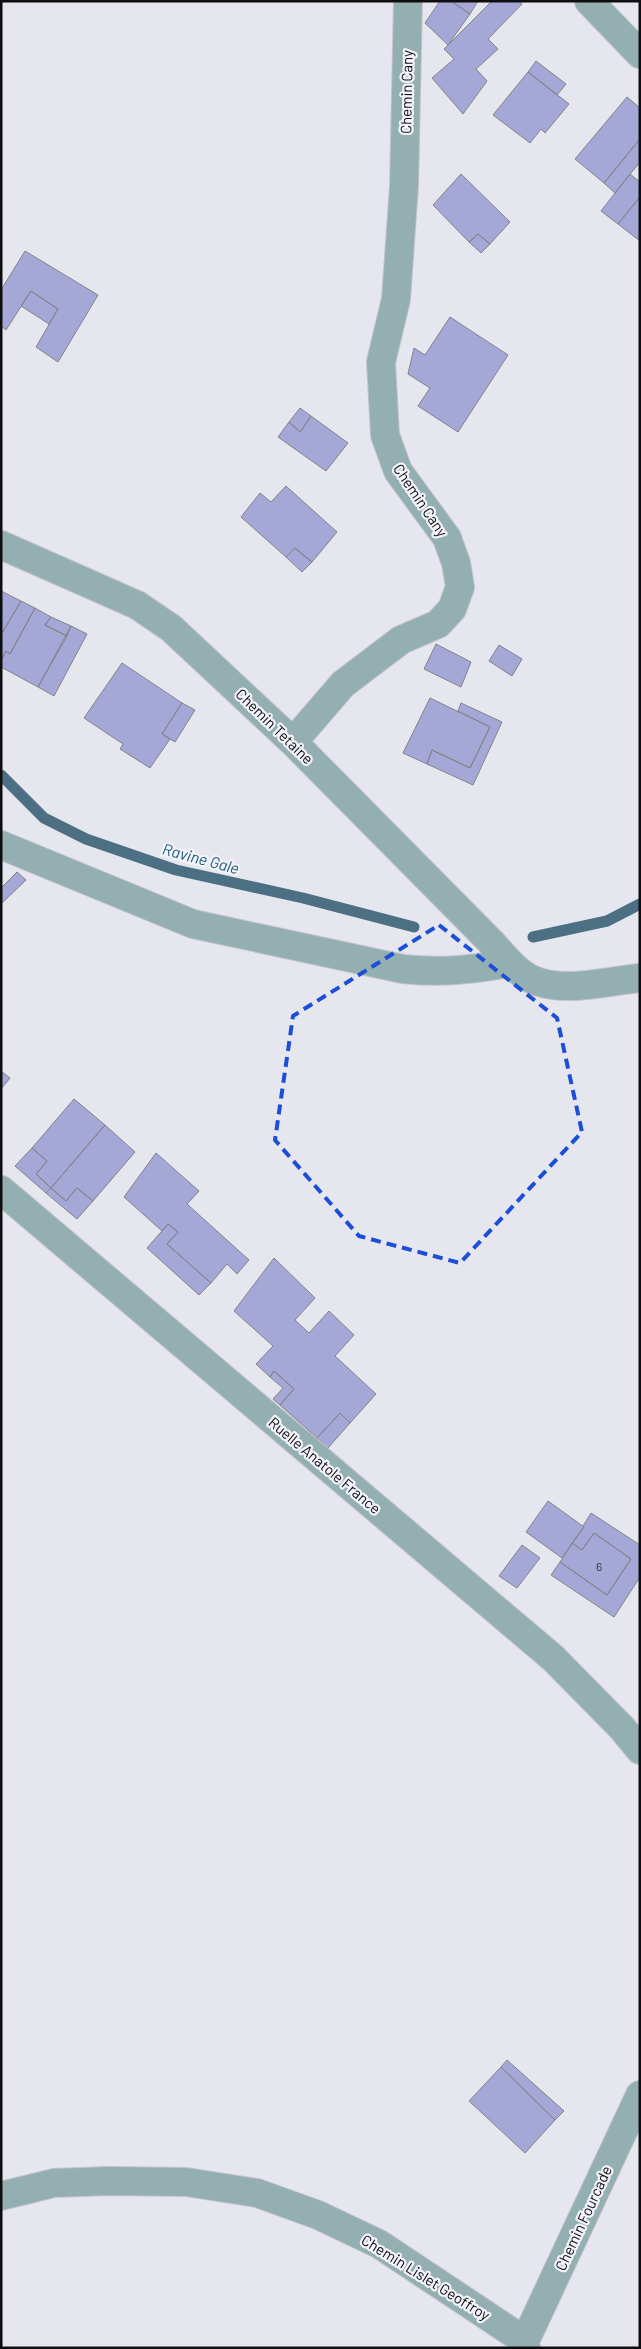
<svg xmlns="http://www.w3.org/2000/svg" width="641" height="2349" font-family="Barlow,sans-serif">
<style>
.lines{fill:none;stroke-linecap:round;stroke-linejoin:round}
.stream{stroke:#4c6f84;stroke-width:11}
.building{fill:#a5a8d7;stroke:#82838a}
.minor-casing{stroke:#c3c3ca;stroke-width:30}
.minor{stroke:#93afb1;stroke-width:28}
.marked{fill:none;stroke:#1d4ed8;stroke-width:4;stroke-dasharray:10 6;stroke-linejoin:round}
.labels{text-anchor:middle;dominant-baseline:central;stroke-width:4.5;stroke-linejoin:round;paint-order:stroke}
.number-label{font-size:12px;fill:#343442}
.street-label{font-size:15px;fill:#0e0e10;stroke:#f2f3fb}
.water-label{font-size:16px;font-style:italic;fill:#1d5c79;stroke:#f2f3fb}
</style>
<rect width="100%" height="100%" fill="#e5e6ee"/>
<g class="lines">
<!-- stream -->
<path class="stream" d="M1 775 44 818 86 839 176 870 303 898 414 927
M533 937 607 921 640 904"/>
</g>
<!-- building -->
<path class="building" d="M440 1H451L470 14 448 45 425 23Z
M451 1H478L470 14Z
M492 1H519L522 4 488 39 498 49 476 69 487 81 463 114 432 78 454 59 444 49Z
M536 61 566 84 557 95 528 72Z
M528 72 569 104 545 133 541 129 530 143 493 115Z
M627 97 640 108V139L604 183 575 159Z
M640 139V162L615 193 604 183Z
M461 174 510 222 490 244 478 234 469 242 433 205Z
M630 174 640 182V197L618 224 601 211Z
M640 197V241L618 224Z
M478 234 490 244 481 253 469 242Z
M25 251 98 295 58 362 36 347 58 309 31 291 6 330 1 326V290Z
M31 291 58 309 49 324 21 306Z
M450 317 508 355 458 432 418 406 430 388 408 374 414 348 425 355Z
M300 408 311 416 300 432 289 422Z
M311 416 348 443 326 471 278 437 289 422 300 432Z
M286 486 337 532 312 562 295 548 286 557 241 517 260 493 271 502Z
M295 548 312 562 302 572 286 557Z
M1 591 21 601 1 635Z
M21 601 35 608 10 654 6 651 1 661V635Z
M35 608 51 617 45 625 67 636 38 687 1 667V661L6 651 10 654Z
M51 617 71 626 67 636 45 625Z
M71 626 87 634 54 696 38 687Z
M436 644 471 662 461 687 424 669Z
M499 645 522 659 512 676 489 661Z
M122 663 182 703 162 734 170 739 150 768 120 749 123 744 84 718Z
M430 698 490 727 470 768 432 750 427 764 403 753Z
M182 703 195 710 175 742 162 734Z
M461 703 502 722 473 785 427 764 432 750 470 768 490 727 458 711Z
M17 872 26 880 1 904V888Z
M1 1071 10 1078 1 1089Z
M74 1099 105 1125 51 1188 36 1174 47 1161 32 1148Z
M105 1125 135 1152 93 1201 77 1188 66 1201 51 1188Z
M32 1148 47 1161 36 1174 51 1188 46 1193 15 1166Z
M156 1153 199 1191 187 1204 249 1260 237 1274 227 1264 211 1283 167 1244 178 1232 168 1224 162 1231 124 1197Z
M51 1188 66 1201 77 1188 93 1201 77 1219 46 1193Z
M168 1224 178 1232 167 1244 211 1283 199 1295 147 1248Z
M274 1258 315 1298 295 1320 309 1333 329 1311 354 1335 335 1356 376 1394 350 1423 340 1413 317 1438 280 1405 294 1389 274 1371 270 1377 256 1364 273 1346 234 1311Z
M274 1371 294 1389 280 1405 273 1399 283 1388 270 1377Z
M340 1413 350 1423 328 1448 317 1438Z
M548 1501 584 1527 562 1558 526 1532Z
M591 1513 640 1545V1577L614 1617 551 1575 560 1562 607 1595 631 1559 594 1533 582 1550 572 1543 584 1527 583 1526Z
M594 1533 631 1559 607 1595 560 1562 572 1543 582 1550Z
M522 1545 540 1558 517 1588 499 1576Z
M507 2060 564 2111 555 2120 501 2067Z
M501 2067 555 2120 525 2153 469 2101Z"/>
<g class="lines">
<!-- minor casing -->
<g class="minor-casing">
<path id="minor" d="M589 1 640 54
M1 545 137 605 171 628 293 742 491 942C503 955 515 971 531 979 563 994 607 981 640 978
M293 742 343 684 401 640 438 624 452 609 460 587 456 563 447 538 398 471 385 435 381 362 396 299 404 186 408 1
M1 845 193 924 403 969C442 973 470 970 509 963
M1 1190 553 1658 622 1728 640 1750
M1 2196 54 2183 109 2181 186 2182 257 2193 318 2215 379 2244 525 2341
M526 2348 525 2341 640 2095"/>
</g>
<!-- minor -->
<use href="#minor" class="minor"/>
</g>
<!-- marked area -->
<path class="marked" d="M439 925 557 1018 582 1132 460 1263 359 1236 275 1140 293 1016Z"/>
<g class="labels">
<!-- number labels -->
<g class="number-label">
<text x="599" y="1566">6</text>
</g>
<!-- street labels -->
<g class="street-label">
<text transform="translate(406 92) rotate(-89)">Chemin Cany</text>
<text transform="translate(421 500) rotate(56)">Chemin Cany</text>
<text transform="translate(275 726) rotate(44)">Chemin Tetaine</text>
<text transform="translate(325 1465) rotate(40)">Ruelle Anatole France</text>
<text transform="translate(583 2218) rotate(-65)">Chemin Fourcade</text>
<text transform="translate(426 2277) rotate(32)">Chemin Lislet Geoffroy</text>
</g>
<!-- water labels -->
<g class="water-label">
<text transform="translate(201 858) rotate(15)">Ravine Gale</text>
</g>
</g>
<!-- border -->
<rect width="641" height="2349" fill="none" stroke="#0e0e10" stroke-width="5"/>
</svg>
